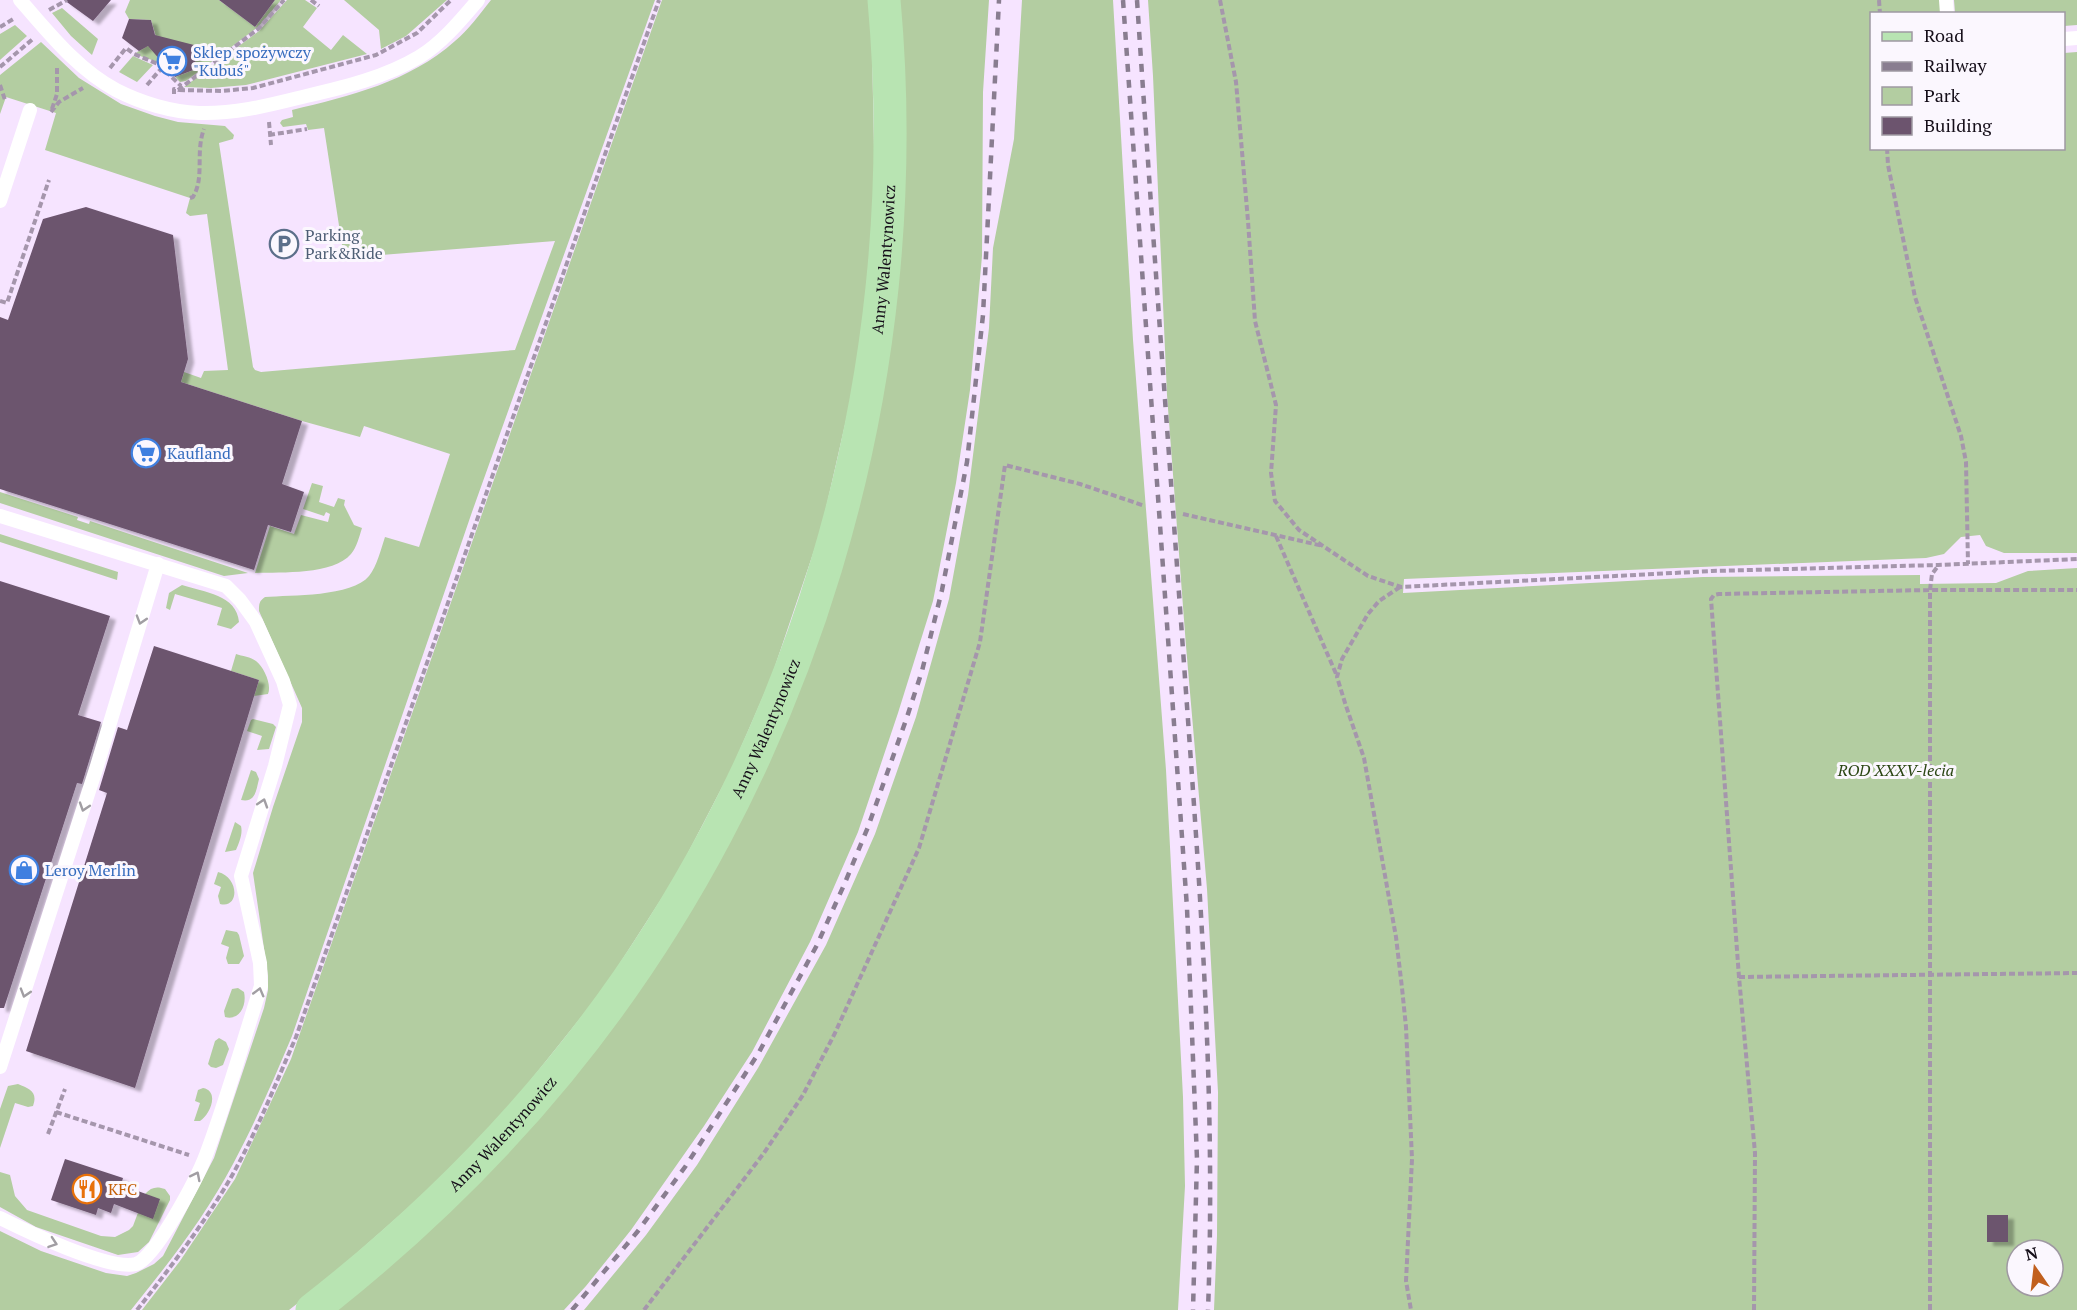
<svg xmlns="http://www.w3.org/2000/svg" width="2077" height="1310" font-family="'PT Serif',serif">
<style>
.green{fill:#b3cda1;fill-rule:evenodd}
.building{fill:#6c546e;filter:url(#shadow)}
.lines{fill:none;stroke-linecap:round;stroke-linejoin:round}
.path{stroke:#a596ac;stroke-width:4;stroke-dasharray:6 3;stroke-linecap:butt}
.lane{stroke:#fff;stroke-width:14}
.primary{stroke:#b8e4b2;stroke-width:33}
.rail{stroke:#897d90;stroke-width:4.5;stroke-dasharray:8 8;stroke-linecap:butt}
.oneway{stroke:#a19ea3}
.labels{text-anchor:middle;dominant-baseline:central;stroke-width:6;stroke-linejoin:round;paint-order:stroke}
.shop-label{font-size:16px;fill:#366cbe;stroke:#fbf7fe;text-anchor:start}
.service-label{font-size:16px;fill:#4e5e75;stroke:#fbf7fe;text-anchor:start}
.street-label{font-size:16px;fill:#140d18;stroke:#fbf7fe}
.park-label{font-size:16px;font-style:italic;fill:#2b4614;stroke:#fbf7fe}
.food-label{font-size:16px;fill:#c56008;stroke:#fbf7fe;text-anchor:start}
</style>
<defs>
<filter id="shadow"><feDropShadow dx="6" dy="4" stdDeviation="1.5" flood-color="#0004"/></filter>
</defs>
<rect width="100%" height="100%" fill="#f6e4ff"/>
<!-- green -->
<path class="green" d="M130 0H219L255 27 275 0H281L258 27 186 81 180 82 175 77 196 69 193 45 158 62 134 54 157 40 151 20 129 19 125 12Z
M287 0H305L317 8 303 27 331 50 343 35 367 54 246 85 211 88 184 87 259 31Z
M344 0H447L406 36 381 49 379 30Z
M491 0H655L472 512 292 1036C274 1079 255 1123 233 1164 205 1217 168 1264 131 1310H0V1231L41 1251 106 1273 127 1276 136 1273 154 1264 163 1256 214 1158 264 1008 268 990V976L253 873 273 807 302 722V708L259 611C259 604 259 601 265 597 291 595 352 597 369 576 377 566 381 549 385 537L419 547 450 454 364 426 360 437 302 421 181 382 184 372 201 378 204 371 228 370 207 214 190 216 186 213 190 198 45 150 56 113 6 97 0 114V75L41 42 79 78 121 104 155 116 178 122 225 126 234 135 233 139 219 143 253 367 255 370 261 372 515 350 555 241 344 258 324 128 308 130 306 124 283 127 280 123 282 120 293 117 292 110C350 96 409 82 455 41 468 30 480 14 491 0Z
M662 0H871L875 196 859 363 821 530 771 678 732 768 676 876 602 991 518 1096 450 1171 316 1289 289 1310H142L180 1261 235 1179 291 1059Z
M897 0H989L983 92 982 256 970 390 956 483 933 601 898 713 858 832 810 942 752 1052 704 1126 631 1230 586 1286 564 1310H335L624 1009 852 529Z
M1022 0H1113L1133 340 1166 770 1183 1097 1185 1186 1178 1310H584L646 1235 697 1165 758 1068 826 945 875 834 916 717 949 599 968 495 989 328 993 248 1014 139Z
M1148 0H1940L1941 13 1872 14V148H2064V53L2077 52V553H2004L1986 546 1980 535 1961 537 1944 554 1926 558 1404 579 1403 593 1703 577 1920 575V584L1996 583 2028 571 2077 568V1310H1214L1217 1236 1218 1092 1207 889 1186 646 1167 395 1153 76ZM2017 1250H2053V1286H2017Z
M1954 0H2077V25L2064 26V14L1955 13Z
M62 8 98 39 92 55 71 36 52 13Z
M15 25 27 36 0 60V34Z
M133 56 153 65 137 82 119 72Z
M312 483 323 486 319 502 334 507 338 498 345 500 344 505 354 525 362 528C359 537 357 547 351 554 333 575 282 572 255 573L270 526 294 534 301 515 328 522 330 514 326 512 324 516 303 509Z
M0 492 78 517 77 520 89 524 90 521 248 573 224 576 0 503Z
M0 534 118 572 117 580 0 542Z
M182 585C204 592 237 595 239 622L231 629 217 625 222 608 175 594 170 610 166 608 169 593Z
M236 654C242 656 251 657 256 661 264 667 272 685 268 694L254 696 259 680 231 671Z
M253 719 273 724 276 727 269 749 257 750 262 736 247 731 251 720Z
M251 770 256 772 259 779C256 790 256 803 241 800Z
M235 822 241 826C243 834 239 843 236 850L225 852Z
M218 872C239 877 240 909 220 904L218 896 221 887 214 884Z
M226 930 237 932 239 935 244 956 239 964H228L226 958 229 947 221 944Z
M238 988 244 992C247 1005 240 1021 225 1017L224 1011 232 989Z
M219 1038 226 1042 229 1049 223 1065 216 1068 211 1067 208 1064 215 1041Z
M18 1084C30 1089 38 1092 33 1106L28 1107 15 1103 0 1148V1109L8 1086Z
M203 1088C220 1091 210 1115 200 1121H194L200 1103 195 1101 198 1090Z
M0 1172 10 1175 15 1196 27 1210 101 1236 115 1237 129 1230 133 1226 145 1194C151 1187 157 1186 165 1189L170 1196V1200L149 1242 138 1252 118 1255 36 1227 0 1207Z"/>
<!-- building -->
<path class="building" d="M64 0H111L93 21Z
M219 0H275L255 27Z
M129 19 151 20 155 35 194 45 196 69 175 77 148 46 139 51 122 38Z
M86 207 173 235 188 359 181 382 302 421 282 484 304 492 291 532 268 525 254 570 0 489V317L8 320 43 219Z
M0 581 110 616 78 715 101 722 82 784 77 783 4 1008H0Z
M154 646 259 680 135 1088 26 1051 107 793 99 790 118 727 127 730Z
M65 1159 123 1178 121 1185 160 1199 153 1219 114 1204 111 1213 98 1208 96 1215 51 1200Z
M1987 1215H2008V1242H1987Z"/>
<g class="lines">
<!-- path -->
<path class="path" d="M311 0 319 6
M1220 0 1236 82 1248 221 1255 321 1276 405 1271 473 1275 501 1299 530 1368 576 1401 587 1712 571 1938 565 2077 559
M1879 0 1880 14
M49 10 67 0
M0 27 15 18
M0 67 34 38
M57 68V94L51 112 59 102 83 88
M110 68 126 48 134 54 158 64 181 86
M0 85 5 100
M147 85 159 71 163 69
M179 90 222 91 253 88 376 55 417 33 451 0
M174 94V89L178 90 258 29 284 0
M269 122 271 145
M269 135 307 129
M1887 148 1888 165 1915 297 1961 436 1966 462 1968 564
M190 198 193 197C205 177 195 153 204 129
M0 301 7 303 49 180
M1183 514 1323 546
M1276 536 1337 676
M1400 587 1379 601 1368 614 1342 659 1337 677 1346 706 1364 758 1396 937 1402 988 1406 1027 1412 1159 1406 1281 1411 1310
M1739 977 2077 973
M56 1112 189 1155
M48 1134 65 1089
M137 1310C170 1268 203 1225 230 1179 256 1134 275 1085 296 1037L659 0
M644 1310 764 1153 803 1095 835 1033 919 848 980 642 1005 465 1080 484 1145 506
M1754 1310 1755 1153 1739 977 1711 599 1714 595 1719 594 1930 590H2077
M1930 1310V590L1932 574 1938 566"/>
<!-- lane -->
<path class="lane" d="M20 0C49 33 77 69 116 90 141 103 172 112 199 113 233 114 266 106 298 98 340 88 382 79 419 57 442 43 461 20 478 0
M1946 0 1947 14
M2064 39 2077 38
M0 201 30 110
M0 516 226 586 240 600 256 622 283 681 290 705 275 766 241 876 260 963 261 986C243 1042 227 1099 206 1155 198 1176 156 1258 136 1264 109 1271 26 1231 0 1218
M0 1067 97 766 158 564"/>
<!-- primary -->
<path class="primary" id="s1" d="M312 1310C403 1239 486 1160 559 1071 802 775 919 381 884 0"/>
<!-- rail -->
<path class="rail" d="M1123 0 1187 908 1197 1159 1193 1310
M1137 0C1152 226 1169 452 1185 678 1200 888 1216 1099 1208 1310
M572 1310 638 1231 685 1167 758 1054 817 945 844 885 868 827 906 720 922 671 942 590 967 462 983 315 999 0"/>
</g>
<!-- one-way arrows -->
<defs><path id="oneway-chevron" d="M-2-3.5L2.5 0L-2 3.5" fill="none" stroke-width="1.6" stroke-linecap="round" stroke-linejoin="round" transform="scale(1.5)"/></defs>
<g class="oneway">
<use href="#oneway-chevron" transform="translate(141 620) rotate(107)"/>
<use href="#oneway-chevron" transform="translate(263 803) rotate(-72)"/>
<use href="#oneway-chevron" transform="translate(84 807) rotate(108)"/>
<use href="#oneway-chevron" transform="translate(259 992) rotate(-75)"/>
<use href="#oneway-chevron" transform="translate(25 993) rotate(107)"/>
<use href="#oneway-chevron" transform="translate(196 1176) rotate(-63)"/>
<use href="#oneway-chevron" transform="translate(53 1243) rotate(19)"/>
</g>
<!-- icons -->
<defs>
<g id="supermarket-ring" transform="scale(1.5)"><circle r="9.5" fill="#fbf7fe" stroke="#3f7fe0" stroke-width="1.5"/><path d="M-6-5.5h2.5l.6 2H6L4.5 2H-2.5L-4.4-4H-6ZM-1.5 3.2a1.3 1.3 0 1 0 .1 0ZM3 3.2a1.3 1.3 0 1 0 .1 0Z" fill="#3f7fe0"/></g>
<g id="parking-ring" transform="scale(1.5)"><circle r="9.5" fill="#fbf7fe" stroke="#5c6f8a" stroke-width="1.5"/><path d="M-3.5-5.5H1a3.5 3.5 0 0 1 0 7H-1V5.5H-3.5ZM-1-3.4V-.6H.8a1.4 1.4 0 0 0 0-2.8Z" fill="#5c6f8a"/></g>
<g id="shop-ring" transform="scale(1.5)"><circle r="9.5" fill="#fbf7fe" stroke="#3f7fe0" stroke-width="1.5"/><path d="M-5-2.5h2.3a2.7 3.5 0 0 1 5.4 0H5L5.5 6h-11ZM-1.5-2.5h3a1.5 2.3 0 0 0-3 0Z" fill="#3f7fe0"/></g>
<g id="restaurant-ring" transform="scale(1.5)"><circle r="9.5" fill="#fbf7fe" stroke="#e8710a" stroke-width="1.5"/><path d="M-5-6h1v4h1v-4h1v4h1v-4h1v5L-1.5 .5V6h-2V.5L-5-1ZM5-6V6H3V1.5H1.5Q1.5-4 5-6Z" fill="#e8710a"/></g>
</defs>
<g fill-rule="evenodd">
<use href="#supermarket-ring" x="172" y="61"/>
<use href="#parking-ring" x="284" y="244"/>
<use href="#supermarket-ring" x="146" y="453"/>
<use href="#shop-ring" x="24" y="870"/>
<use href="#restaurant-ring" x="87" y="1189"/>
</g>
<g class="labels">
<!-- shop labels -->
<g class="shop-label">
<text x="193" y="52">Sklep spożywczy<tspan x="193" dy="18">"Kubuś"</tspan></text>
<text x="167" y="453">Kaufland</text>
<text x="45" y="870">Leroy Merlin</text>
</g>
<!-- service labels -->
<g class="service-label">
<text x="305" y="235">Parking<tspan x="305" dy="18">Park&amp;Ride</tspan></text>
</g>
<!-- street labels -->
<g class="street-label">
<text stroke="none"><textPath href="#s1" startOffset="1232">Anny Walentynowicz</textPath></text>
<text stroke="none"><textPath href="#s1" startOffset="746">Anny Walentynowicz</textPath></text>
<text stroke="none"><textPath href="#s1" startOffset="260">Anny Walentynowicz</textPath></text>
</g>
<!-- park labels -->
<g class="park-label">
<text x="1896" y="770">ROD XXXV-lecia</text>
</g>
<!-- food labels -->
<g class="food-label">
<text x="108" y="1189">KFC</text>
</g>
</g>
<!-- legend -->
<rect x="1870" y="12" width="195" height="138" fill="#fbf7fe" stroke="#9f99a2" stroke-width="1.5"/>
<rect x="1882" y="32" width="30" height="9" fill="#b8e4b2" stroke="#9f99a2" stroke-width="1.5"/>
<text x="1924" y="42" font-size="18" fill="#140d18">Road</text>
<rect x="1882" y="62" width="30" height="9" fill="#897d90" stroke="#9f99a2" stroke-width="1.5"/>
<text x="1924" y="72" font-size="18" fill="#140d18">Railway</text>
<rect x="1882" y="87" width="30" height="18" fill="#b3cda1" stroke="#9f99a2" stroke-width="1.5"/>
<text x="1924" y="102" font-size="18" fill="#140d18">Park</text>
<rect x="1882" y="117" width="30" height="18" fill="#6c546e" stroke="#9f99a2" stroke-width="1.5"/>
<text x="1924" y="132" font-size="18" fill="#140d18">Building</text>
<!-- north arrow -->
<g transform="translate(2035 1268) rotate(346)"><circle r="28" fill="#fbf7fe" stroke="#9f99a2" stroke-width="1.5"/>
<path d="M0-4.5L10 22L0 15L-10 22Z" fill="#c1601e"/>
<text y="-9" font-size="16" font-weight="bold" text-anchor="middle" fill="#140d18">N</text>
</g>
</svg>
